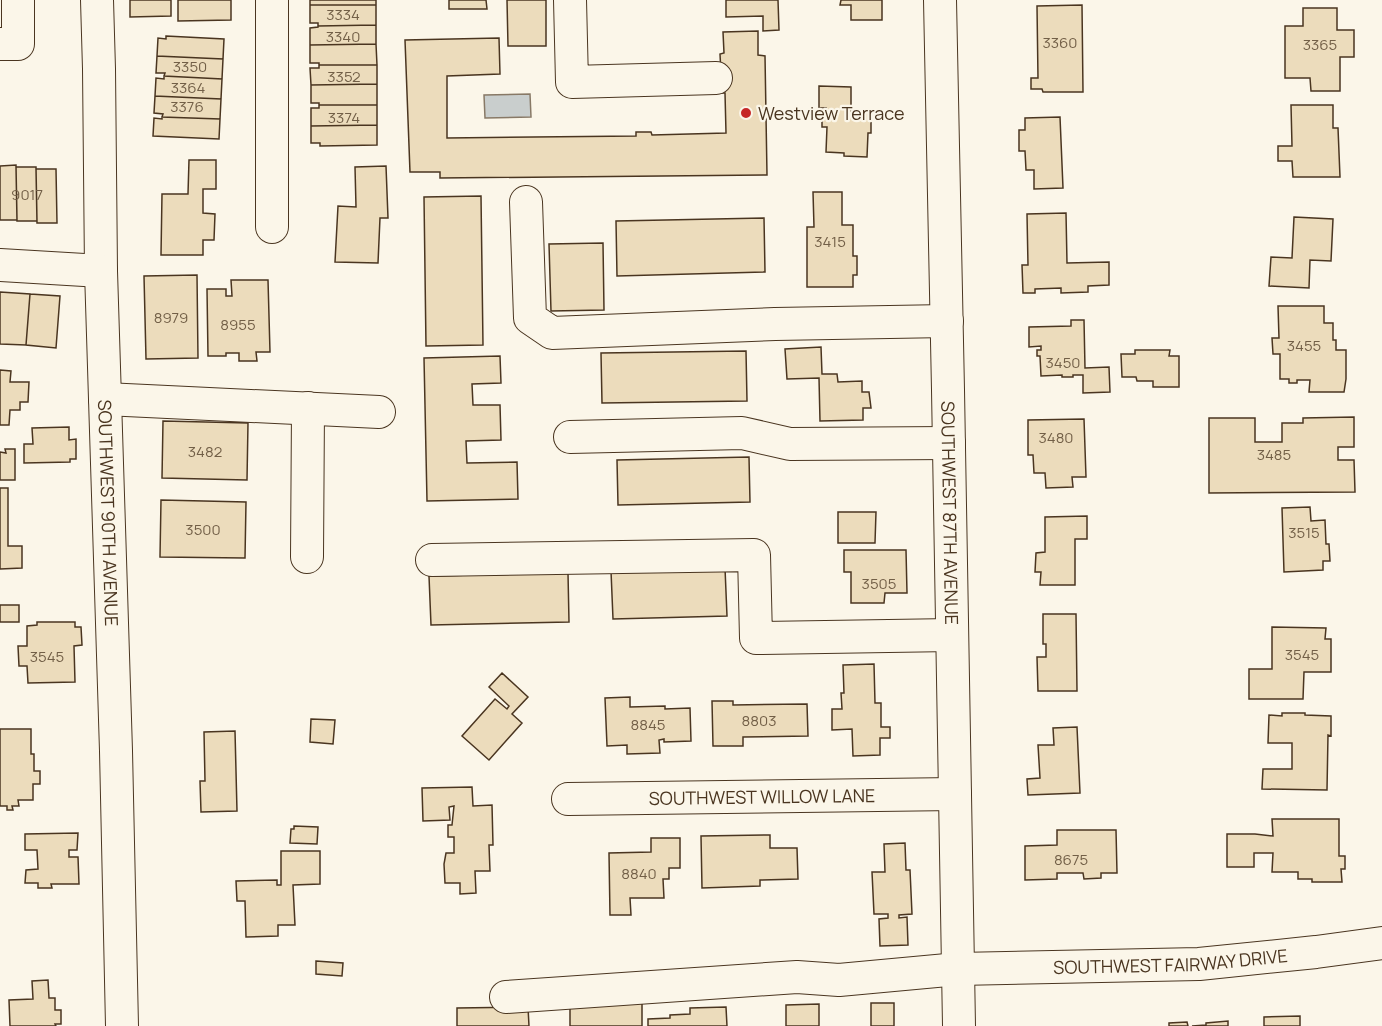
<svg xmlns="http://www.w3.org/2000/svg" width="1382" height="1026" font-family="Manrope,sans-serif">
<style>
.water{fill:#c9cecd;stroke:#887966;stroke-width:1.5}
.building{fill:#ecdcbc;stroke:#4a3520;stroke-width:1.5}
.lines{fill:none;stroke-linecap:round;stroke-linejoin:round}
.minor-casing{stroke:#4a3520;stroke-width:34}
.minor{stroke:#fbf6e9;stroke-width:32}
.poi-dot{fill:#c62828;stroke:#fbf6e9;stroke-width:2}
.labels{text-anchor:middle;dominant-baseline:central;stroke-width:4.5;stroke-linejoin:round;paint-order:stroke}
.number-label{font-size:15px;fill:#725f47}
.poi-label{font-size:18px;fill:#4a3520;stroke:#fbf6e9;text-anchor:start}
.street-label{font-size:18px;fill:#4a3520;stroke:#fbf6e9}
</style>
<rect width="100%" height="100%" fill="#fbf6e9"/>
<!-- water -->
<path class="water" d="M530 94 531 117 485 118 484 95Z"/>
<!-- building -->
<path class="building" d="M130 0H171V16L130 17Z
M178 0H231V20L178 21Z
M310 0H376V5H310Z
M449 0H486L487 9H449Z
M507 0H546V46H508Z
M726 0H778L779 30 763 31V16L726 17Z
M841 0H882V20H851V5H840Z
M310 5H376V25L318 26V23H310Z
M1082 5 1083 92H1043L1042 89H1031V78H1038L1037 6Z
M1303 8H1337V30H1354V57H1340V91H1311L1310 78H1285V26H1303Z
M376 25V44L310 45V28L318 27V26Z
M758 31V55L765 56 767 175 440 178V172H410L405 40 499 38 500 74 447 76V138L636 136V132H651L652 135 726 133 725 93H722L720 54 724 53 723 32Z
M166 36 224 39 223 59 157 56 158 38 166 39Z
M376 44 377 65H319V63H310V45Z
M157 56 223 59 222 79 164 76 165 73H156Z
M319 65H377V84L311 85 310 68H319Z
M164 76 222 79 221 99 155 96 156 78 164 79Z
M377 84V105H319V103H311V85Z
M819 86 851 87V111L871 112V133H868L867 157 844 156V153L826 152 827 127H822V116H825L826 108H819Z
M155 96 221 99 220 119 162 117 163 114 154 113Z
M319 105H377V125L311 126V108H319Z
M1291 105H1333V128H1338L1340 177H1293L1292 161H1278V146H1292Z
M162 117 220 119 219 139 153 136 154 118 162 119Z
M1060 117 1063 188 1034 189V170H1026L1025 151H1019V130H1025V118Z
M377 125V145L320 146V143H311V126Z
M189 160H216V189H203V213L215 214 214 240H203V255H161L162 194H188Z
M16 165 17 220H0V166Z
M386 166 388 218H380L378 263 335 262 338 206 356 207 355 167Z
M16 167H36L37 221H17Z
M36 169H56L57 223H37Z
M813 192H842V225H853V256H857V275H853V287H807V227H814Z
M481 196 483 345 426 346 424 197Z
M1066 213 1067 263 1109 262V285L1088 286V292L1061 293V288L1035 289V293H1023L1022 265H1028L1027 214Z
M1294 217 1333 219 1331 261 1310 260 1309 288 1269 286 1271 257 1292 258Z
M764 218 765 272 617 276 616 221Z
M603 243 604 310 551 311 549 244Z
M197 275 198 358 146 359 144 276Z
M231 280H268L270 352H256L257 361H239V353H226V356H208L207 289H226V296H232Z
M0 292 30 294 26 345 0 344Z
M30 294 60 296 56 348 26 345Z
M1278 306H1324V323H1333V340H1336V350H1346V379L1344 392H1309L1310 380H1297V383H1289V379H1280V354H1273L1272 338H1279Z
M1071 320H1084L1085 368 1109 367 1110 392 1083 393V375H1073V377H1062V375L1041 376 1040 356H1037V350H1041V346L1029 347V327L1071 326Z
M821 347 822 374H837L838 382 862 381V392H869L871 408H863V420L820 421 819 378 787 379 785 349Z
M1135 350H1170L1169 356H1179V387H1153V381H1137L1136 377H1122L1121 354H1135Z
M746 351 747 401 602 403 601 353Z
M500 356 501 383 472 384 473 405H500L501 440 466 441 467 463 517 462 518 499 427 501 424 358Z
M0 370 11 371 10 382H29L28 402H20V410H10L9 425H0Z
M1354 417V447H1338V460H1354L1355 492 1209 493V418H1255V442H1282V423H1303V418Z
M1084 419 1086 477H1072L1073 487 1046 488 1045 473H1034L1033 455H1028V420Z
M163 421 248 423 247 480 162 478Z
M69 427V440L76 439V459H70V462L24 463V444H33L32 428Z
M5 449H15V480H0V452L6 453Z
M749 457 750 502 618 505 617 460Z
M0 488H8V546H22V568L0 569Z
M161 500 246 502 245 558 160 557Z
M1310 507 1311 521 1325 520 1326 544H1329L1330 561H1323V570L1284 572 1282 508Z
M838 512H876L875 543H838Z
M1087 516V539H1075V585H1040L1041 572H1035L1036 553 1045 552V517Z
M844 550H906L907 593H885L884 603H851V572H844Z
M725 568 727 616 613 619 611 571Z
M568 573 569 622 431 625 429 576Z
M0 605H19V622H0Z
M1043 614H1076L1077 691H1038L1037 657H1046V644H1043Z
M37 622H75V627H81L82 645 74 646 75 682 28 683 27 666H19L18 646H27V626L37 625Z
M1272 627 1326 628 1325 639H1331V672H1304L1303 699H1249V669H1272Z
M874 664 875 703H881V727H890V738H880V755L853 756 852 729 832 730V709H842L841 693H844L843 665Z
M502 673 528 697 512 714 522 723 489 760 462 736 495 699 507 709 509 706 489 687Z
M630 697V707L665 706V709L690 708 691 741 664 742V739L659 740 660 753 627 754V745L607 746 605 698Z
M712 701H733V705L807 704 808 736 743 737V746H713Z
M1282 713H1305V715L1331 716V736L1328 735 1327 790 1262 789 1263 769H1292V743H1268L1269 715 1282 716Z
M311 719 335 720 333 744 310 742Z
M1077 727 1080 793 1028 795 1027 779 1040 778 1038 745H1054L1053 728Z
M0 729H31V754H34V771H40V784H33V800H18L19 806H12L13 810H7V806H0Z
M235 731 237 811 201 812 200 781H205L204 732Z
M472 787 473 806 492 805 493 845H489L490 871H475L476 893 460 894V883H445L444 864 446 853H454V837H448V825H452L454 806 449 807 450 820 423 821 422 788Z
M1272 819H1339V856H1345V869H1341L1342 882H1312V879H1298V872H1272L1273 853H1254V867H1227V834H1255L1273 836Z
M294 826 318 827 317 844 290 843 291 829H294Z
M1057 830H1116L1117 873H1101V878L1084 879 1083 873H1057V879L1025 880V846L1057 845Z
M78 833 77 850H69V857H78L79 884H51L52 888H38V883H25L26 870 38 869 37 850H25V834Z
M770 835V848H797L798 879 760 880V886L702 888 701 836Z
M651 838H680V868H669V879H663L664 898H630L631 915H610L609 853 651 852Z
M905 843 906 870H910L912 914 899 915V918L907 917 908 945 880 946 879 919 888 918V914H874L872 872H885L884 844Z
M281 851H320V884L293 885 295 925H278V936L246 937 245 901H237L236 881 277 880V885H281Z
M316 961 343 963 342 976 316 974Z
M48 980 49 998H55V1010H61V1024H55L56 1026H10L9 1000 33 999 32 981Z
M642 998V1026H570V1000Z
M871 1003H894V1026H871Z
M819 1004V1026H786V1005Z
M528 1007 529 1026H457V1008Z
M726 1007 727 1026H648V1019L670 1018V1015L690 1014V1008Z
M1300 1016V1026H1264V1017Z
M1228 1021V1026H1192L1206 1025V1023Z
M1187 1022 1188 1026H1169V1023Z"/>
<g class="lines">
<!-- minor casing -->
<g class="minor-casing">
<g id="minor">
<path id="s1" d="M97 0 99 69 101 271 116 751 122 1026"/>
<path d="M272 0V227"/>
<path d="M570 0 572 82 716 78"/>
<path id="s2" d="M940 0 948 390 959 1026"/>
<path d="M0 44H18V0"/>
<path d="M526 202 530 318 552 333 775 324 947 321"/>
<path d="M0 265 101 271"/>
<path d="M105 399 379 412"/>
<path d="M570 437 742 433 790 444 949 443"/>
<path d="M307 557 308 408"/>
<path d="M432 560 754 555 756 638 952 635"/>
<path id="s3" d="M568 799 955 794"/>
<path id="s4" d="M506 997 797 977 839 980 958 969 1199 964 1316 952 1382 943"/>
</g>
</g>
<!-- minor -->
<use href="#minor" class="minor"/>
</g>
<!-- markers -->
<circle class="poi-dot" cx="746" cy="113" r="6"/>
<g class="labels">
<!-- number labels -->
<g class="number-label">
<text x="343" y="14">3334</text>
<text x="343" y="36">3340</text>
<text x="1060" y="42">3360</text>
<text x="1320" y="44">3365</text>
<text x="190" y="66">3350</text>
<text x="344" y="76">3352</text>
<text x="188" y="87">3364</text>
<text x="187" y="106">3376</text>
<text x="344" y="117">3374</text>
<text x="27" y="194">9017</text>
<text x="830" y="241">3415</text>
<text x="171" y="317">8979</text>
<text x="238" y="324">8955</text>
<text x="1304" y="345">3455</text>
<text x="1063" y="362">3450</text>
<text x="1056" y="437">3480</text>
<text x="205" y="451">3482</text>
<text x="1274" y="454">3485</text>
<text x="203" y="529">3500</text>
<text x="1304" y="532">3515</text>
<text x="879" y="583">3505</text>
<text x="1302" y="654">3545</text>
<text x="47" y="656">3545</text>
<text x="759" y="720">8803</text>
<text x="648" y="724">8845</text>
<text x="1071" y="859">8675</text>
<text x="639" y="873">8840</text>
</g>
<!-- poi labels -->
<g class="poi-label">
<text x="758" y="113">Westview Terrace</text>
</g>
<!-- street labels -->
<g class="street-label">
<text stroke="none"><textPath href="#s1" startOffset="513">SOUTHWEST 90TH AVENUE</textPath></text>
<text stroke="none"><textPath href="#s2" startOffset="513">SOUTHWEST 87TH AVENUE</textPath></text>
<text stroke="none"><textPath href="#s3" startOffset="194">SOUTHWEST WILLOW LANE</textPath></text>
<text stroke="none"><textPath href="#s4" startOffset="666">SOUTHWEST FAIRWAY DRIVE</textPath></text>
</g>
</g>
</svg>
